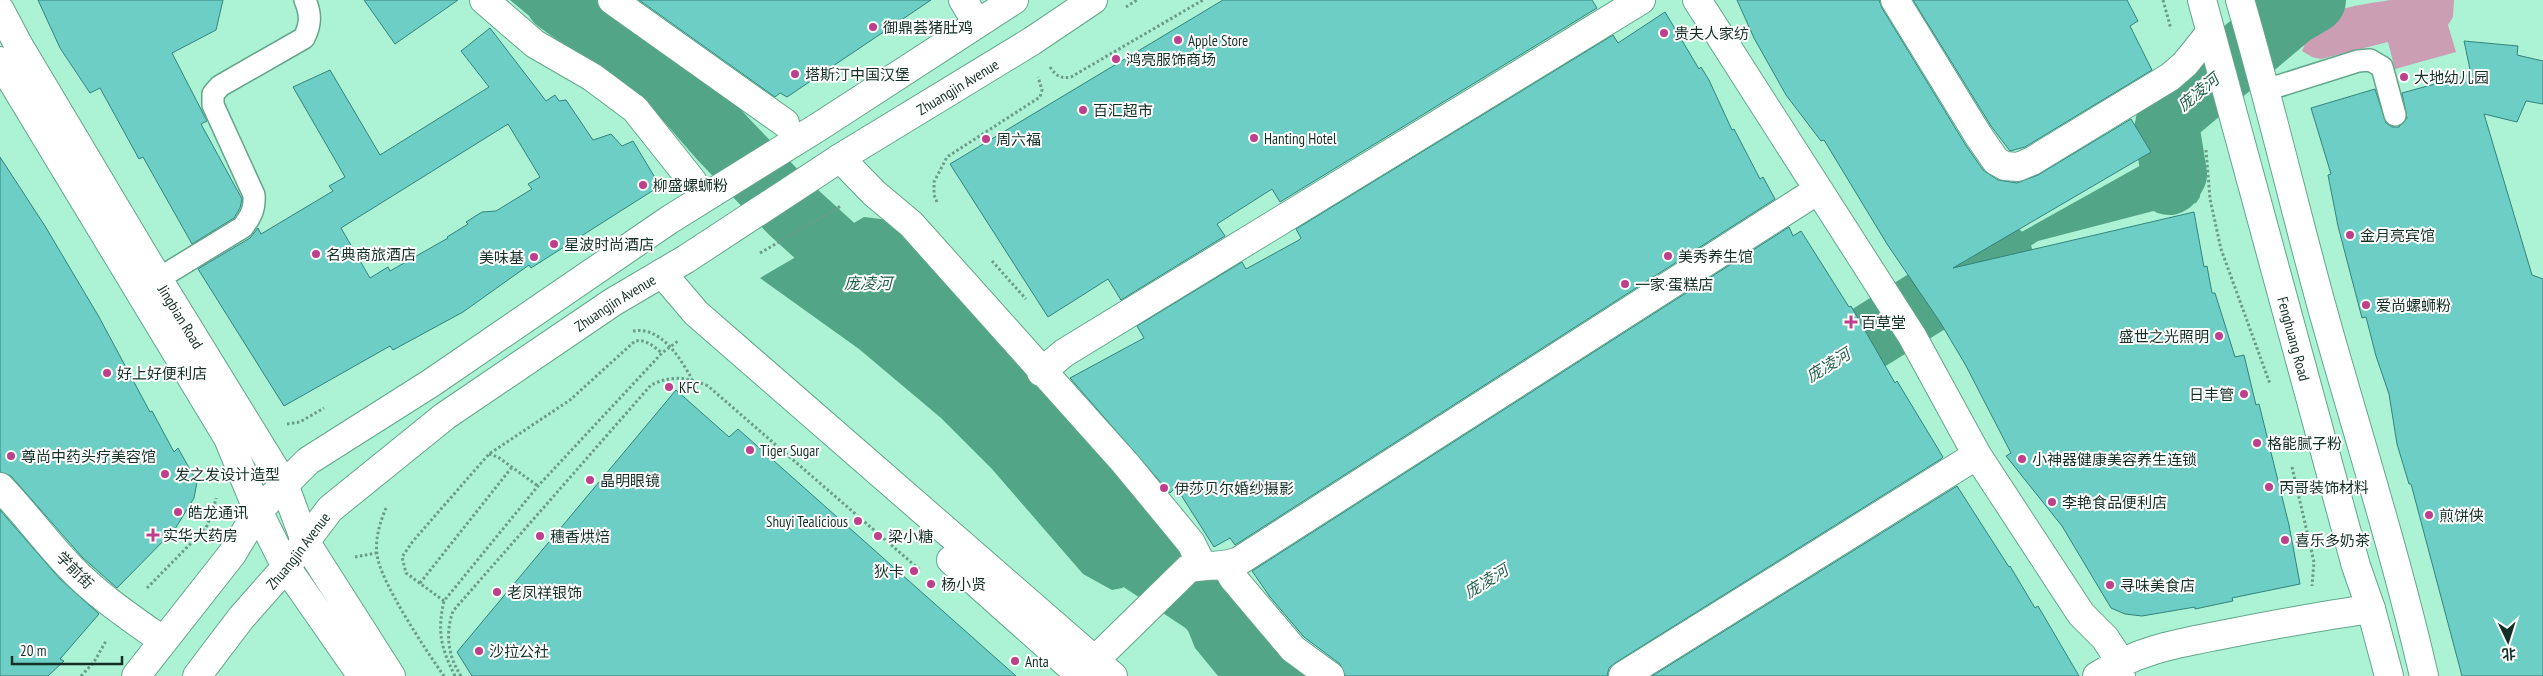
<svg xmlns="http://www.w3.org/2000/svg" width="2543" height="676" font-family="'PT Sans Narrow','Noto Sans SC',sans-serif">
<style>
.green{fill:#cb9eb4}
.water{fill:#53a587}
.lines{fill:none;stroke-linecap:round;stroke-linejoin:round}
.river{stroke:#53a587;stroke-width:66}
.building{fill:#6ccec4;stroke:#33847d;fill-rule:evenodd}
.service-casing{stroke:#63a68c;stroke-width:24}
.minor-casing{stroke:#63a68c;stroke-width:30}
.secondary-casing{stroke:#63a68c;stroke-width:30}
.primary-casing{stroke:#63a68c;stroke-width:30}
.path{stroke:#6a9d88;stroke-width:3;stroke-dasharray:2.5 2.5;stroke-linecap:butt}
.service{stroke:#fff;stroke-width:21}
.minor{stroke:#fff;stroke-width:28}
.secondary{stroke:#fff;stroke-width:28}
.primary{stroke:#fff;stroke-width:28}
.poi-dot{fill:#be3f8c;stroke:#fff;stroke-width:2}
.labels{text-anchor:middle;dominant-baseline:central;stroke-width:4;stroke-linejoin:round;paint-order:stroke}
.poi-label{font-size:15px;fill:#143026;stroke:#fff;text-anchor:start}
.street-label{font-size:15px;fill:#143026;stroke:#fff}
.water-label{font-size:16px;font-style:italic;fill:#22614c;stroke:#fff}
</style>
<rect width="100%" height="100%" fill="#acf2d5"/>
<!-- green -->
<path class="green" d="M2390 0H2454L2453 17 2448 25 2456 52 2395 69 2388 42 2321 59 2312 57 2302 51C2306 43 2308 32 2313 26 2326 7 2369 4 2390 0Z"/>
<!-- water -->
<path class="water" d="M510 0H591L730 97 672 126 634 77 611 60 570 44 545 29Z
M2181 81 2201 154 2200 197 2196 203 2165 208 2038 241 1925 314 1918 296 2016 235 2152 159 2156 152 2155 146 2136 111Z
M864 217 889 220 951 286 981 324 1039 385 1183 549 1179 556 1122 588 1112 590 1083 574 992 469 941 418 859 349 760 278Z
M1207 585 1221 588 1232 594 1307 676H1218L1195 648 1181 613Z"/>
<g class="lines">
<!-- river -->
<path class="river" d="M558 0 674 83 723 139 791 210 893 303
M2169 182 2174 174 2167 131 2170 115 2291 13 2313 0
M1796 383 2000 256
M1092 506 1138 557 1206 602 1277 676"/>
</g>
<!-- building -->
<path class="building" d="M38 0H223L216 30 172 53 207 121 201 124 242 199 240 208 234 218 192 244 143 157 139 159 100 88 90 93 60 48Z
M364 0H458L395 44Z
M639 0H931L787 97 780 93 775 97Z
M1223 0H1592L1597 8 1280 202 1272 189 1217 224 1225 236 1121 300 1108 279 1048 317 950 164Z
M1737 0H1879L1882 8 1965 144 1983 170 1998 180 2017 183 2038 175 2131 119 2151 152 1953 268 2194 212 2204 267 2207 266 2212 293H2215L2235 357 2244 355 2256 405 2259 404 2289 525 2300 584 2232 598 2233 601 2195 609V607L2142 616 2125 614 2111 608 2062 526 2006 456 2011 453 1965 364 1940 322 1887 244 1824 140 1821 141 1786 95 1754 38Z
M1913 0H2127L2138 21 2130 26 2152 70 2025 147 2010 151 1991 126Z
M1665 12 1699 69 1701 67 1709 80 1732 130 1734 129 1760 179 1763 177 1775 199 1235 545 1230 538 1214 547 1176 487 1170 493 1070 378 1144 338 1137 326 1242 262 1246 269 1299 240 1301 238 1296 229 1613 35 1618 43Z
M490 28 546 101 555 95 559 101 566 100 593 140 611 134 622 146 633 141 660 186 531 268 529 265 463 312 393 350 390 346 284 406 198 269 250 238 258 228 261 234 333 191 329 186 345 177 293 87 330 70 380 155 489 87 461 51ZM508 124 540 177 528 184 532 189 496 211 482 212 466 222 468 224 447 237 448 238 390 271 388 267 370 278 341 228Z
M2464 41 2518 46 2517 55 2543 61V104L2526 101 2517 122 2484 114 2532 275 2543 279V676H2462L2411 484H2409L2397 444 2389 394 2376 356 2366 317 2362 318 2338 226 2328 175 2331 174 2311 108 2375 89 2386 123 2392 127H2399L2407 118 2402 93 2471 74Z
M0 157 45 226 99 317 150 412 152 411 174 452 178 448 197 482 194 498 175 529 117 588 82 557 11 476 0 472Z
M1789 227 1793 236 1801 231 1849 307 1851 306 1895 383 1897 381 1943 457 1941 459 1615 663 1609 668 1607 676H1345L1340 664 1304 637 1270 597 1252 571Z
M676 390 729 437 738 429 1016 676H472L457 652Z
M1957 486 2009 567 2010 566 2035 608 2038 606 2079 676H1652Z
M0 510 60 579 99 614 60 659 64 661 48 676H0Z"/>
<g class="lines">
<!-- service casing -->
<g class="service-casing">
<path id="service" d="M2266 90 2358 61 2370 60 2382 67 2395 115
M158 279 243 227C251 216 255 209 254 195L213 105V94L220 86 304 38C311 24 311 14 305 0"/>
</g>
<!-- minor casing -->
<g class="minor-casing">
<path id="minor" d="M484 0 535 44 592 77 635 109 693 182
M612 0 785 123
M963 0 977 23
M1697 0 1912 336 1977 455 2081 614 2105 638 2120 661 2121 676
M1895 0 1978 135 1996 161 2005 166 2018 167 2032 161 2170 77 2185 64 2210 33
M840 158 874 193 911 224 1125 463 1191 543 1202 565
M662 273 696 313 1113 676
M1041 372 1064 353 1641 0
M0 487C25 513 46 542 71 568 98 596 131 618 162 640
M951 560 1081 676
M1226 566 1233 578 1293 649 1330 676
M1094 661 1188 569C1205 564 1222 568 1239 561L1818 190
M1623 676 1977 455
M2097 676C2141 648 2181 643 2231 633 2278 624 2324 615 2371 609"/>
</g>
<!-- secondary casing -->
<g class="secondary-casing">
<g id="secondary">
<path id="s1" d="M2202 0 2356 566 2371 609 2389 676"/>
<path d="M2240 0C2272 109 2297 220 2328 329 2361 445 2397 559 2424 676"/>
<path id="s2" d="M0 10 19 46 158 279 284 484 305 541 391 676"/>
<path d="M0 61 228 438 258 511 286 567 362 676"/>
</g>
</g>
<!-- primary casing -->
<g class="primary-casing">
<g id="primary">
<path d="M136 676 232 554 258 511 308 461 431 383 669 220 820 126 1014 0"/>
<path id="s3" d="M197 676 241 618 286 567 330 509 445 416 613 302 686 259 840 158 1032 41 1093 0"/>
</g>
</g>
<!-- path -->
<path class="path" d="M2163 0 2171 29
M1126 7 1137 0
M1050 67C1056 76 1061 79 1071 77L1203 0
M2206 150 2210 199 2221 249 2270 384
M937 202 934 195V182L947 157 1040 97 1042 90 1038 77
M760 253 841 206
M992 261 1026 299
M633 331C661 326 680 358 692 379
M287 424 300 422 324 408
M489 454 498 457 538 486
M2292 467 2314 562 2312 586
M386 508C380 522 375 539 377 554 379 580 427 652 444 676
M355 557 376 553
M420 583 512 467
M147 588 206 528 213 511 216 498
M444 601 406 573 402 557 413 541 489 454 570 400 635 341C646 339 653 346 662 353
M81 676 94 662 106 641
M455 676C441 648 437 632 444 601L538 486 662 353 678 341
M461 676C448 656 445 634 453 611L651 385C672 375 687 377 708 386L920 570"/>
<!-- service -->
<use href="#service" class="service"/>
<!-- minor -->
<use href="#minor" class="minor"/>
<!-- secondary -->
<use href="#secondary" class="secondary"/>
<!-- primary -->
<use href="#primary" class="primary"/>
</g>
<!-- markers -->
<g class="poi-dot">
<circle cx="873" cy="27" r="5"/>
<circle cx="1664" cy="33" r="5"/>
<circle cx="1178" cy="40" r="5"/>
<circle cx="1116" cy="59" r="5"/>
<circle cx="795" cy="74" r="5"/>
<circle cx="2404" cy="77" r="5"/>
<circle cx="1083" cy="110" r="5"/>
<circle cx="1254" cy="138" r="5"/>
<circle cx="986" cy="139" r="5"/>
<circle cx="643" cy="185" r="5"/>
<circle cx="2350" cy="235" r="5"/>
<circle cx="554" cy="244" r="5"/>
<circle cx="316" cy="254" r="5"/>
<circle cx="1668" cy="256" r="5"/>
<circle cx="534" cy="257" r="5"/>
<circle cx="1625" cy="284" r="5"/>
<circle cx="2366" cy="305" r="5"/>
<path d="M1848.5 314.5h5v5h5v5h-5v5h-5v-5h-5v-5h5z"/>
<circle cx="2219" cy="336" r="5"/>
<circle cx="107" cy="373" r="5"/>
<circle cx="669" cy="387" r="5"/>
<circle cx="2244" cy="394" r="5"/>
<circle cx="2257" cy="443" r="5"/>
<circle cx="750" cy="450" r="5"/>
<circle cx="11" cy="456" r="5"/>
<circle cx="2022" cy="459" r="5"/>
<circle cx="165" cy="474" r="5"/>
<circle cx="590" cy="480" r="5"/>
<circle cx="2269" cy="487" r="5"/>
<circle cx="1164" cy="488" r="5"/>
<circle cx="2052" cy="502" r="5"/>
<circle cx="178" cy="512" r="5"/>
<circle cx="2429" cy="515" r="5"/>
<circle cx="858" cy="521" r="5"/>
<path d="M150.5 527.5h5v5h5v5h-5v5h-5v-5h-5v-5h5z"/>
<circle cx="540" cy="536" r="5"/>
<circle cx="878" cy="536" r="5"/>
<circle cx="2285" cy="540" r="5"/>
<circle cx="914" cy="571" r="5"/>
<circle cx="931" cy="584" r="5"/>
<circle cx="2110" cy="585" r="5"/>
<circle cx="497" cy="592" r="5"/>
<circle cx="479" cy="651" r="5"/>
<circle cx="1015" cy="661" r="5"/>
</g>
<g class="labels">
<!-- poi labels -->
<g class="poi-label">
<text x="883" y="27">御鼎荟猪肚鸡</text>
<text x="1674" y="33">贵夫人家纺</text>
<text x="1188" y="40">Apple Store</text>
<text x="1126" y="59">鸿亮服饰商场</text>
<text x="805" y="74">塔斯汀中国汉堡</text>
<text x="2414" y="77">大地幼儿园</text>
<text x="1093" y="110">百汇超市</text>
<text x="1264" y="138">Hanting Hotel</text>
<text x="996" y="139">周六福</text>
<text x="653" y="185">柳盛螺蛳粉</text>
<text x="2360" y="235">金月亮宾馆</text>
<text x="564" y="244">星波时尚酒店</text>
<text x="326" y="254">名典商旅酒店</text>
<text x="1678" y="256">美秀养生馆</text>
<text x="524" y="257" text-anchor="end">美味基</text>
<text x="1635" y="284">一家·蛋糕店</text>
<text x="2376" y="305">爱尚螺蛳粉</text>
<text x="1861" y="322">百草堂</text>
<text x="2209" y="336" text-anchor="end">盛世之光照明</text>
<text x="117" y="373">好上好便利店</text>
<text x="679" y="387">KFC</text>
<text x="2234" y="394" text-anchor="end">日丰管</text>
<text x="2267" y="443">格能腻子粉</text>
<text x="760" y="450">Tiger Sugar</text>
<text x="21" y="456">尊尚中药头疗美容馆</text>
<text x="2032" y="459">小神器健康美容养生连锁</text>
<text x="175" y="474">发之发设计造型</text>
<text x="600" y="480">晶明眼镜</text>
<text x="2279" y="487">丙哥装饰材料</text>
<text x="1174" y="488">伊莎贝尔婚纱摄影</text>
<text x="2062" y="502">李艳食品便利店</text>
<text x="188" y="512">皓龙通讯</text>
<text x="2439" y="515">煎饼侠</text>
<text x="848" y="521" text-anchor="end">Shuyi Tealicious</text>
<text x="163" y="535">实华大药房</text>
<text x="550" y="536">穗香烘焙</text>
<text x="888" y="536">梁小糖</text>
<text x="2295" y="540">喜乐多奶茶</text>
<text x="904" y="571" text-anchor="end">狄卡</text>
<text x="941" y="584">杨小贤</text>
<text x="2120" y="585">寻味美食店</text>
<text x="507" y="592">老凤祥银饰</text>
<text x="489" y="651">沙拉公社</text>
<text x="1025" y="661">Anta</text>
</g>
<!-- street labels -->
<g class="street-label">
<text stroke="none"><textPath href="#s3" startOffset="971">Zhuangjin Avenue</textPath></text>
<text stroke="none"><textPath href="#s3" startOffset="566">Zhuangjin Avenue</textPath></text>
<text stroke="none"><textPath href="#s2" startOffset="356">Jingbian Road</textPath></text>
<text stroke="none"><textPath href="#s1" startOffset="351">Fenghuang Road</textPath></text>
<text stroke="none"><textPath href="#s3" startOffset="161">Zhuangjin Avenue</textPath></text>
<text transform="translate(75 570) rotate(45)">学前街</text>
</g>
<!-- water labels -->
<g class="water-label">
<text transform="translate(2198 92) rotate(-40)">庞凌河</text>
<text x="868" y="283">庞凌河</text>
<text transform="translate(1828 365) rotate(-32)">庞凌河</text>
<text transform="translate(1486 581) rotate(-32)">庞凌河</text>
</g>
</g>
<!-- north arrow -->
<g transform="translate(2508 641) rotate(176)" stroke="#ffffff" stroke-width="4" paint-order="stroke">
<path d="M0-4L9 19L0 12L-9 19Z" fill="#143026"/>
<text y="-8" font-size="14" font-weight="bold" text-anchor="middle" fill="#143026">北</text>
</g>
<!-- scale -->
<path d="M12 656v8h110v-8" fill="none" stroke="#143026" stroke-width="2.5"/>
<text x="20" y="656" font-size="15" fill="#143026" stroke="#ffffff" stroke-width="4" paint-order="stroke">20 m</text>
</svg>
